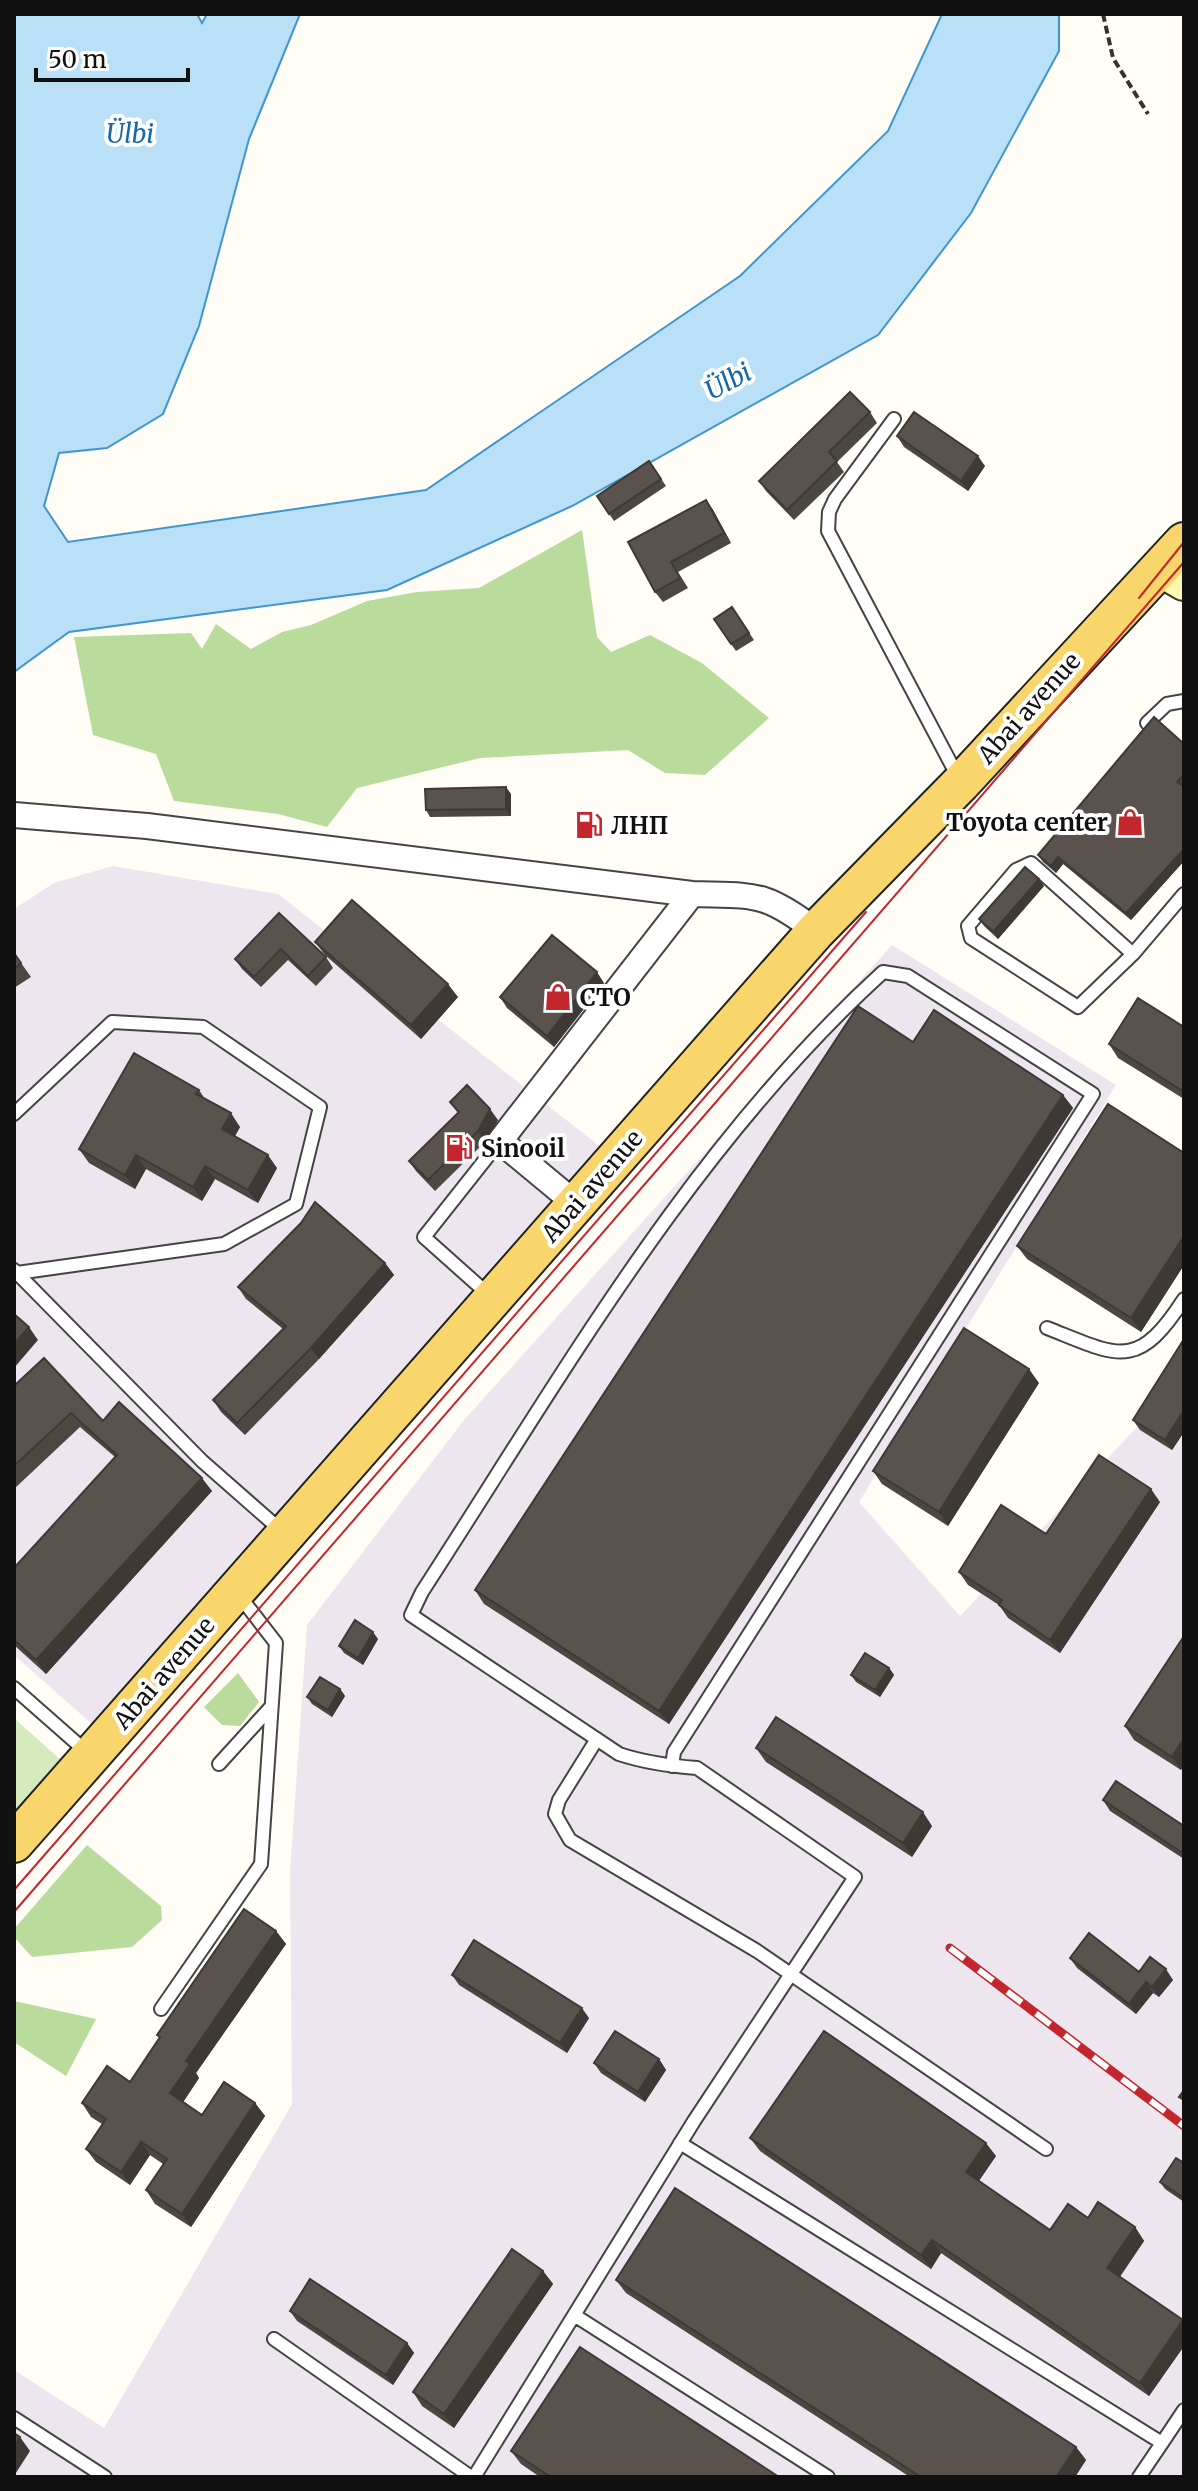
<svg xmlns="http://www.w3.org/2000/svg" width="1198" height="2491" font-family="Merriweather,serif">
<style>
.industrial{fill:#eee6ef}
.green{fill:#d5ebbd}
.forest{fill:#b9dc9c}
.water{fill:#b9e0f7;stroke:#3f96cf;stroke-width:2}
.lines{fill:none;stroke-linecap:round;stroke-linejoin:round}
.service-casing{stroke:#444;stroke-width:16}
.minor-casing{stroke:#444;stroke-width:28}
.secondary-casing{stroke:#333;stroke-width:38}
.primary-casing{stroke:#222;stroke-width:42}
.path{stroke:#333;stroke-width:4;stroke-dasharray:8 4;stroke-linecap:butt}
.service{stroke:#fff;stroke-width:12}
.minor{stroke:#fff;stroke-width:24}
.secondary{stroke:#fff6b0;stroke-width:34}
.primary{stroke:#f9d66b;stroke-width:38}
.tram{stroke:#c4262e;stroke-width:2}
.rail-casing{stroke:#c4262e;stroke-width:9}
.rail{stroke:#fff;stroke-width:6;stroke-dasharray:18;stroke-linecap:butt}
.wall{fill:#4d4742}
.shaded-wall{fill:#3f3936}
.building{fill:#5a524d;stroke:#3f3936;stroke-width:2}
.labels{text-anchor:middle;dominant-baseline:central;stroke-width:8;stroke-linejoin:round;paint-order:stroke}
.street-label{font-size:24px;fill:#111;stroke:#fff}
.poi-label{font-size:24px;font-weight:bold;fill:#111;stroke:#fff;text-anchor:start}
.water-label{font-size:26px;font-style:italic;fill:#1768a6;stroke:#fff}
</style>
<rect width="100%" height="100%" fill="#fffdf5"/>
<!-- industrial -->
<path class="industrial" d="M113 866 278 894 602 1148 310 1487 93 1725 14 1655V909L54 883Z
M892 945 1116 1085 859 1502 960 1616 1137 1427 1184 1355V2477H14V2370L104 2428 292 2104 290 1873 307 1625 464 1420Z"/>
<!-- green -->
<path class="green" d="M14 1718 63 1762 14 1812Z"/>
<!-- forest -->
<path class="forest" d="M582 530 597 637 611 652 650 635 702 663 769 718 705 775 665 773 628 750 480 758 357 788 327 827 278 814 174 801 156 754 93 735 74 637 191 633 202 649 216 624 251 649 282 632 311 625 367 601 417 592 479 588Z
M238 1673 259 1702 240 1726 222 1725 204 1707Z
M87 1845 161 1906 162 1920 132 1947 32 1957 14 1937V1929Z
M14 2001 96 2019 66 2076 14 2042Z"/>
<!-- water -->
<path class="water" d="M14 14H197L202 23 207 14H300L249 139 199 326 163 414 107 448 59 453 44 506 68 542 426 490 740 276 888 131 942 14H1059V51L971 213 878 335 572 506 387 590 69 632 14 672Z"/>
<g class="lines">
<!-- service casing -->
<g class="service-casing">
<path id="service" d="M894 419 835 499 829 512 828 531 958 777
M1147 723 1167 704 1184 701
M1133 954 1031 863 1016 870 968 926 971 938 1078 1007 1133 954 1184 894
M14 1114 112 1022 203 1027 320 1107 296 1204 224 1244 17 1273
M14 1270 202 1461 284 1533
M489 1295 424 1237 500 1141
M1047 1328C1118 1356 1137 1372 1184 1299
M14 1688 89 1754
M597 1739 559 1800 555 1814 570 1840 757 1951 1046 2149
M219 1764 271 1707
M161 2009 261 1864 276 1643 238 1594
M680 2143 1162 2443 1139 2477
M574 2315 828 2477
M274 2339 471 2477
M14 2418 105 2477
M1162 2443 1184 2410
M474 2477 694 2121 855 1877 697 1768C670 1766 646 1763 619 1754L411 1615 422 1592C562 1376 691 1147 883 972L908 976 1093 1094 674 1752 672 1766"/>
</g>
<!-- minor casing -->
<g class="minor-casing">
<path id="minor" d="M14 815 147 826 692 894C755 896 764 891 816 931
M576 1204 500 1141 692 894"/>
</g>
<!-- secondary casing -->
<g class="secondary-casing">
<path id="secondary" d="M1158 568 1184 583"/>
</g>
<!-- primary casing -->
<g class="primary-casing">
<path id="primary" d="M14 1843 816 931 961 783 1184 542"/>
</g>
<!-- path -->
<path class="path" d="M1103 14 1113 58 1148 114"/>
<!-- service -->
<use href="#service" class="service"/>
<!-- minor -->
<use href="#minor" class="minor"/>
<!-- secondary -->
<use href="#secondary" class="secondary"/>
<!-- primary -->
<use href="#primary" class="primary"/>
<!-- tram -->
<path class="tram" d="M1139 598 1184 542
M14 1890 866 912
M14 1912 1184 562"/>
<!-- rail casing -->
<g class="rail-casing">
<path id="rail" d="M950 1948 1184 2126"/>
</g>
<!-- rail -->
<use href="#rail" class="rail"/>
</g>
<!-- wall -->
<path class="wall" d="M870 412 877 423 837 462 844 472 794 520 766 491 759 481Z
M897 436 985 466 968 491 904 447Z
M649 461 666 486 614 521 597 496Z
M706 500 713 510 731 543 678 572 688 588 663 602 655 592Z
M732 607 754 640 736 651 731 644Z
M1184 744V861L1131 920 1063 864 1056 873 1043 862 1038 855Z
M511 794V816L430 817 426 810Z
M1044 886 998 939 984 926 979 919Z
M279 913 326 957 333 968 316 986 288 960 261 987 242 969 235 959Z
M315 942 458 997 421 1039 325 955Z
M14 953 31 977 14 988Z
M604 983 554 1047 507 1008 500 997Z
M1184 1027V1099L1118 1058 1109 1044Z
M913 1042 1063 1095 1073 1108 669 1724 484 1604 475 1590Z
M199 1090 205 1099 240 1127 235 1136 277 1168 258 1203 215 1179 202 1201 146 1169 135 1189 89 1163 79 1149Z
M450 1102 498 1120 485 1142 435 1191 416 1171 409 1161 458 1113Z
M1184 1153V1265L1141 1332 1027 1259 1017 1246Z
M385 1263 394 1275 319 1359 245 1435 221 1412 213 1400 283 1329 246 1299 238 1287Z
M1184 1339V1432L1172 1450 1140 1430 1133 1420Z
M1039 1383 948 1526 882 1484 873 1471Z
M14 1386 103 1421 212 1491 46 1674 14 1645V1568L115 1457 80 1427 14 1489Z
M1160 1502 1060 1653 1008 1618 999 1605 968 1585 959 1572 1046 1534Z
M1184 1636 1181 1770 1134 1740 1125 1726Z
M378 1639 363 1665 344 1653 339 1646Z
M889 1668 894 1675 880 1697 856 1682 851 1675Z
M340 1689 345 1696 332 1717 312 1704 307 1697Z
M756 1748 932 1826 912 1857 766 1762Z
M1103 1800 1184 1826V1859L1110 1811Z
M276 1931 286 1944 196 2073 199 2078 183 2102 202 2115 255 2103 265 2116 191 2227 155 2204 146 2190 163 2164 150 2155 130 2185 96 2162 86 2149 102 2124 91 2117 82 2103 130 2082 160 2038 157 2035Z
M1070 1958 1139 1972 1173 1980 1159 1997 1153 1993 1136 2014 1077 1968Z
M452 1975 589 2018 567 2053 459 1985Z
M659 2059 666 2070 645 2102 601 2073 594 2063Z
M750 2138 996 2156 979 2181 1050 2230 1088 2218 1135 2227 1144 2241 1120 2277 1183 2320 1184 2322V2346L1149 2396 941 2253 931 2269 760 2151Z
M1184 2163V2202L1165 2189 1160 2182Z
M543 2271 553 2284 454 2428 422 2406 413 2392Z
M616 2280 1076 2447 1086 2460 1075 2477H910L626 2293Z
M290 2311 407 2343 414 2353 393 2385 297 2321Z
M511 2451 779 2477H540L521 2464Z"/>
<!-- shaded-wall -->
<path class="shaded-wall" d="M978 456 985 466 968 491 961 481Z
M706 500 713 510 731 543 724 533Z
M506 787 511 794V816L506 809Z
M1184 849V861L1131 920 1126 913Z
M1058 857 1063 864 1056 873 1051 866Z
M1039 879 1044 886 998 939 993 932Z
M597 972 604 983 554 1047 547 1036Z
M448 984 458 997 421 1039 411 1025Z
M1063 1095 1073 1108 669 1724 659 1711Z
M490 1109 498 1120 485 1142 478 1131Z
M231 1113 240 1127 231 1143 222 1129Z
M136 1155 146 1169 135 1189 125 1175Z
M268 1155 277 1168 258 1203 248 1190Z
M205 1166 215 1179 202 1201 193 1187Z
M1184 1236V1265L1141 1332 1131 1318Z
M385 1263 394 1275 319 1359 311 1348Z
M29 1327 38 1340 14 1368V1344Z
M1029 1369 1039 1383 948 1526 939 1512Z
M1184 1410V1432L1172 1450 1165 1440Z
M202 1478 212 1491 46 1674 36 1660Z
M1151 1489 1160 1502 1060 1653 1050 1640Z
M373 1632 378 1639 363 1665 358 1658Z
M889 1668 894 1675 880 1697 875 1690Z
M340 1689 345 1696 332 1717 328 1710Z
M1184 1738V1766L1181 1770 1172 1757Z
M923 1812 932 1826 912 1857 903 1843Z
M276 1931 286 1944 196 2073 199 2078 180 2107 170 2093 186 2061Z
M1166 1969 1173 1980 1159 1997 1152 1987Z
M1146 1982 1153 1993 1136 2014 1129 2004Z
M582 2008 589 2018 567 2053 560 2043Z
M659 2059 666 2070 645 2102 638 2092Z
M255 2103 265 2116 191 2227 182 2214Z
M141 2142 150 2155 130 2185 121 2172Z
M986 2143 996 2156 975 2186 966 2172Z
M1135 2227 1144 2241 1116 2281 1107 2268Z
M932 2240 941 2253 931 2269 921 2255Z
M543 2271 553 2284 454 2428 444 2414Z
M1183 2320 1184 2322V2346L1149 2396 1140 2383Z
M407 2343 414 2353 393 2385 386 2375Z
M20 2437 30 2451 14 2476V2447Z
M1076 2447 1086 2460 1075 2477H1056Z"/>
<!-- building -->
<path class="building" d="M850 392 870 412 829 452 837 461 787 510 759 481Z
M914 412 978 456 961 481 897 436Z
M649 461 661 479 609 514 597 496Z
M706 500 724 533 671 562 680 578 655 592 628 542Z
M732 607 749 633 731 644 714 619Z
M1154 717 1184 744V775L1177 782 1184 786V849L1126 913 1058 857 1051 866 1038 855Z
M506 787V809L426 810 425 789Z
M1025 867 1039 879 993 932 979 919Z
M352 900 448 984 411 1025 315 942Z
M279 913 326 957 308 976 281 949 254 977 235 959Z
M552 935 597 972 547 1036 500 997Z
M14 953 21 963 14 969Z
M1138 998 1184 1027V1092L1109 1044Z
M858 1006 913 1042 934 1010 1063 1095 659 1711 475 1590Z
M134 1053 199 1090 196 1094 231 1113 222 1129 268 1155 248 1190 205 1166 193 1187 136 1155 125 1175 79 1149Z
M467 1085 490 1109 478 1131 428 1180 409 1161 459 1112 450 1102Z
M1108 1104 1184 1153V1236L1131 1318 1017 1246Z
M315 1202 385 1263 311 1348 237 1423 213 1400 286 1326 238 1287 301 1223Z
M14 1314 29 1327 14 1344Z
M964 1328 1029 1369 939 1512 873 1471Z
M1184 1339V1410L1165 1440 1133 1420Z
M44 1358 103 1421 119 1402 202 1478 36 1660 14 1640V1568L117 1455 71 1413 14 1466V1386Z
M1099 1455 1151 1489 1050 1640 999 1605 1002 1600 959 1572 1001 1505 1046 1534Z
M355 1620 373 1632 358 1658 339 1646Z
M1184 1636V1738L1172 1757 1125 1726Z
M865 1653 889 1668 875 1690 851 1675Z
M320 1677 340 1689 328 1710 307 1697Z
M776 1717 923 1812 903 1843 756 1748Z
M1116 1781 1184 1826V1854L1103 1800Z
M244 1909 276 1931 186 2061 190 2064 170 2093 202 2115 224 2082 255 2103 182 2214 146 2190 167 2159 141 2142 121 2172 86 2149 106 2119 82 2103 107 2066 130 2082 160 2037 157 2035Z
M1089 1933 1139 1972 1150 1957 1166 1969 1152 1987 1146 1982 1129 2004 1070 1958Z
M474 1940 582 2008 560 2043 452 1975Z
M615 2031 659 2059 638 2092 594 2063Z
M824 2031 986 2143 966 2172 1050 2230 1068 2204 1088 2218 1098 2202 1135 2227 1107 2268 1183 2320 1140 2383 932 2240 921 2255 750 2138Z
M1184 2090V2100L1179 2097Z
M1176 2158 1184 2163V2198L1160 2182Z
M675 2188 1076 2447 1056 2477H921L616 2280Z
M512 2249 543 2271 444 2414 413 2392Z
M310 2279 407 2343 386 2375 290 2311Z
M580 2347 779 2477H551L511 2451Z
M14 2433 20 2437 14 2447Z"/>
<!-- icons -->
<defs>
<g id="shop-bare" transform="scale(2.16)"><path d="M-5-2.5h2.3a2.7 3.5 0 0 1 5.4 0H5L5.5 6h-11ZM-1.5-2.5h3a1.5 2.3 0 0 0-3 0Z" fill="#c4262e" stroke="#fff" stroke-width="2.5" paint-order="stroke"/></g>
<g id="fuel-bare" transform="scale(2.16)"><path d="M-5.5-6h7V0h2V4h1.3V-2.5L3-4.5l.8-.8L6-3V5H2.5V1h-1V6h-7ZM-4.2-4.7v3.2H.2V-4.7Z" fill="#c4262e" stroke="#fff" stroke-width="2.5" paint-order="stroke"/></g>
</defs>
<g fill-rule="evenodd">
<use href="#shop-bare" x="1130" y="822"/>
<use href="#fuel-bare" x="589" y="825"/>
<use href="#shop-bare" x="558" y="997"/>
<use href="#fuel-bare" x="459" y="1148"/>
</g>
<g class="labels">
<!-- street labels -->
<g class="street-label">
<text transform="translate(1029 708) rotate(-48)">Abai avenue</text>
<text transform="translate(592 1186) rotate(-49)">Abai avenue</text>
<text transform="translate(164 1673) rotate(-49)">Abai avenue</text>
</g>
<!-- poi labels -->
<g class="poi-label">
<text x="1108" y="822" text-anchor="end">Toyota center</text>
<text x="611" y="825">ЛНП</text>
<text x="580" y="997">СТО</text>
<text x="481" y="1148">Sinooil</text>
</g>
<!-- water labels -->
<g class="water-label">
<text x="130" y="133">Ülbi</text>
<text transform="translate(728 381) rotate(-28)">Ülbi</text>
</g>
</g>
<!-- border -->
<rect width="1198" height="2491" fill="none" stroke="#111111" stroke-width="32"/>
<!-- scale -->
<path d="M36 68v12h152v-12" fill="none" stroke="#111111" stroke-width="4"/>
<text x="48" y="68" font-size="24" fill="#111111" stroke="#ffffff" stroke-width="6" paint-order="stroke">50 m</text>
</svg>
